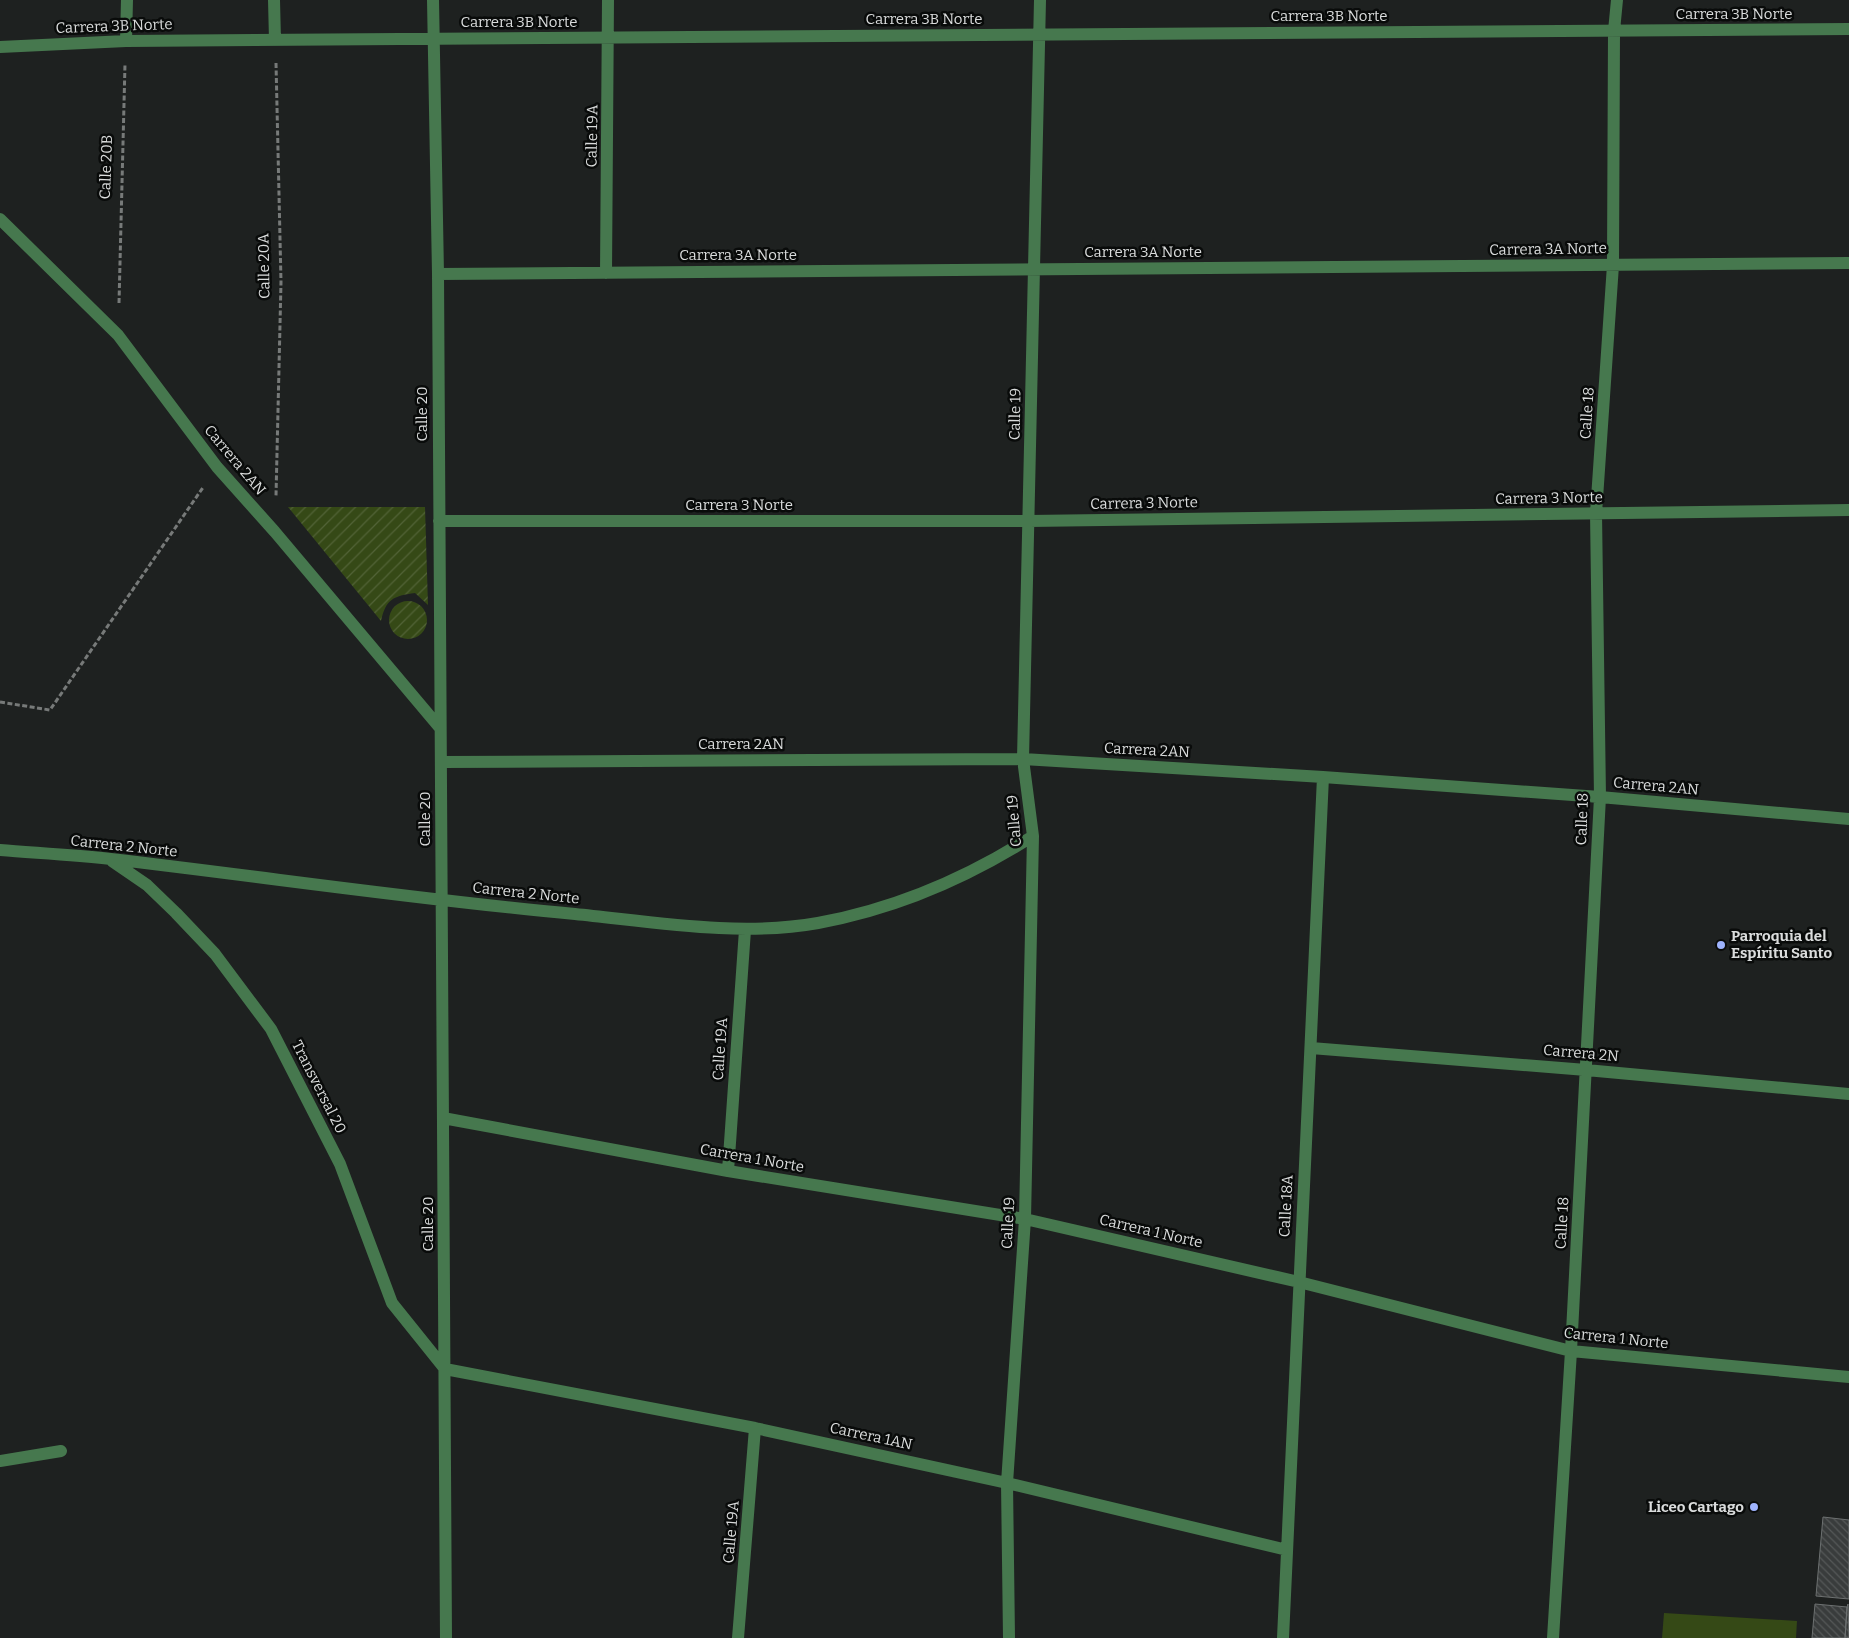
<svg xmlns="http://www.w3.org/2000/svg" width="1849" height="1638" font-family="Bitter,serif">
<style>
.garden{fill:url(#garden-furrows)}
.pitch{fill:#354916}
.building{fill:url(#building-back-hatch);stroke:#6d7171}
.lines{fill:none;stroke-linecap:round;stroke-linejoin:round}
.path{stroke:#777a79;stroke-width:3;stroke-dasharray:5 2.5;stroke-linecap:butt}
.minor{stroke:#46784e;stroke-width:12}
.poi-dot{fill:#9eb3fd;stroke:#090b0a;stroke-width:2}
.labels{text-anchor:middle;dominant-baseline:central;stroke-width:5;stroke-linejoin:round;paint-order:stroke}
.street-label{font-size:15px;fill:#dadcdc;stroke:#090b0a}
.poi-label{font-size:15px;font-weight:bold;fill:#dadcdc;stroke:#090b0a;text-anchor:start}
</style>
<defs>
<pattern id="garden-furrows" width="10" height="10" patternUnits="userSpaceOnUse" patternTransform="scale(1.25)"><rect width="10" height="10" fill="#354916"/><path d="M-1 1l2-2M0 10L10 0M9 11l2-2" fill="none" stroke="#526337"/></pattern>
<pattern id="building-back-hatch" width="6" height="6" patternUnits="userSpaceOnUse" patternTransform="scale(1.25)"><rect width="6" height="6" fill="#393c3c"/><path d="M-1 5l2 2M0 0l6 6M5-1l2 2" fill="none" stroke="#555858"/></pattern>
</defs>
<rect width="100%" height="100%" fill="#1e2120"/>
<!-- garden -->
<path class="garden" d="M288 507H425L428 605 415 593C393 596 386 599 381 621Z
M389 620a19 19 0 1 1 38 0a19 19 0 1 1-38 0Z"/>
<!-- pitch -->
<path class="pitch" d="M1664 1613 1797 1621 1796 1638H1662Z"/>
<!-- building -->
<path class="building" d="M1823 1517 1849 1520V1599L1816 1596Z
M1815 1604 1847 1607 1845 1638H1812Z
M1848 1604 1849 1638H1845L1847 1607Z"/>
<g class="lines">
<!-- path -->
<path class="path" d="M276 63 281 282 276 496
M119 303 125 64
M0 702 50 710 204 486"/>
<!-- minor -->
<path class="minor" d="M274 0 275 40
M433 0 438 274 446 1638
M126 41 127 0
M0 47 126 41 1849 29
M0 219 118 335 217 467 275 532 440 728
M606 273 608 0
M438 274 1849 263
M439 521H1029L1849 510
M441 762 1023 759 1323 777 1600 797 1849 819
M0 850C37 853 74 855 111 859 266 877 420 900 575 914 654 922 740 937 818 923 895 909 967 878 1033 836
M112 861 147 885 176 913 215 954 271 1029 340 1164 392 1303 445 1369
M1311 1048 1586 1070 1849 1094
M443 1118 728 1171 1025 1219 1299 1282 1571 1351 1849 1377
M728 1171 745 930
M445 1369 755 1428 1007 1483 1287 1550
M0 1461 61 1451
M738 1638 755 1428
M1009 1638 1007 1483 1025 1219 1033 836 1023 759 1040 0
M1283 1638 1323 777
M1553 1638 1571 1351 1600 797 1596 513 1613 265 1614 31 1617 0"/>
</g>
<!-- markers -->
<g class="poi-dot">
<circle cx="1721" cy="945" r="5"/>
<circle cx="1754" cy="1507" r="5"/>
</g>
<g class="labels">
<!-- street labels -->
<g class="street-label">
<text x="1734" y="14">Carrera 3B Norte</text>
<text x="1329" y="16">Carrera 3B Norte</text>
<text x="924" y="19">Carrera 3B Norte</text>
<text x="519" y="22">Carrera 3B Norte</text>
<text transform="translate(114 26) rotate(-2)">Carrera 3B Norte</text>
<text transform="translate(592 136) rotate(-89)">Calle 19A</text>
<text transform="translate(106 167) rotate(-88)">Calle 20B</text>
<text transform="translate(1548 249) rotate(-1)">Carrera 3A Norte</text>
<text x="1143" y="252">Carrera 3A Norte</text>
<text x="738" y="255">Carrera 3A Norte</text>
<text transform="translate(264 266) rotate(-91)">Calle 20A</text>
<text transform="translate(1587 413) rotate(-86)">Calle 18</text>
<text transform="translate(422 414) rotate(-90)">Calle 20</text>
<text transform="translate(1015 414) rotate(-89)">Calle 19</text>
<text transform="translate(235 460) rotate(50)">Carrera 2AN</text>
<text transform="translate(1549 498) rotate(-1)">Carrera 3 Norte</text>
<text transform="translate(1144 503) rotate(-1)">Carrera 3 Norte</text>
<text x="739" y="505">Carrera 3 Norte</text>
<text x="741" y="744">Carrera 2AN</text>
<text transform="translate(1147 750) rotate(3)">Carrera 2AN</text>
<text transform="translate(1656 786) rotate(5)">Carrera 2AN</text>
<text transform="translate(425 819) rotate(-90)">Calle 20</text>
<text transform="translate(1582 819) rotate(-88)">Calle 18</text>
<text transform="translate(1014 821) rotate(-95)">Calle 19</text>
<text transform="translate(124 846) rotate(6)">Carrera 2 Norte</text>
<text transform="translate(526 893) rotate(6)">Carrera 2 Norte</text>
<text transform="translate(720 1049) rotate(-86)">Calle 19A</text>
<text transform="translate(1581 1053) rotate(5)">Carrera 2N</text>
<text transform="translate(319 1087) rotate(63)">Transversal 20</text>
<text transform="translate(752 1158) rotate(10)">Carrera 1 Norte</text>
<text transform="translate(1286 1206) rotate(-87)">Calle 18A</text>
<text transform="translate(1008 1223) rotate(-87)">Calle 19</text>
<text transform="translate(1562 1223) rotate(-87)">Calle 18</text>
<text transform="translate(428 1224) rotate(-90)">Calle 20</text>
<text transform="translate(1151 1231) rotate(13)">Carrera 1 Norte</text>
<text transform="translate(1616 1338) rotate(6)">Carrera 1 Norte</text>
<text transform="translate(871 1436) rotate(12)">Carrera 1AN</text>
<text transform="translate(731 1532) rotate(-85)">Calle 19A</text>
</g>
<!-- poi labels -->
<g class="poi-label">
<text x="1731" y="936">Parroquia del<tspan x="1731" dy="17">Espíritu Santo</tspan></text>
<text x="1744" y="1507" text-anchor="end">Liceo Cartago</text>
</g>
</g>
</svg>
